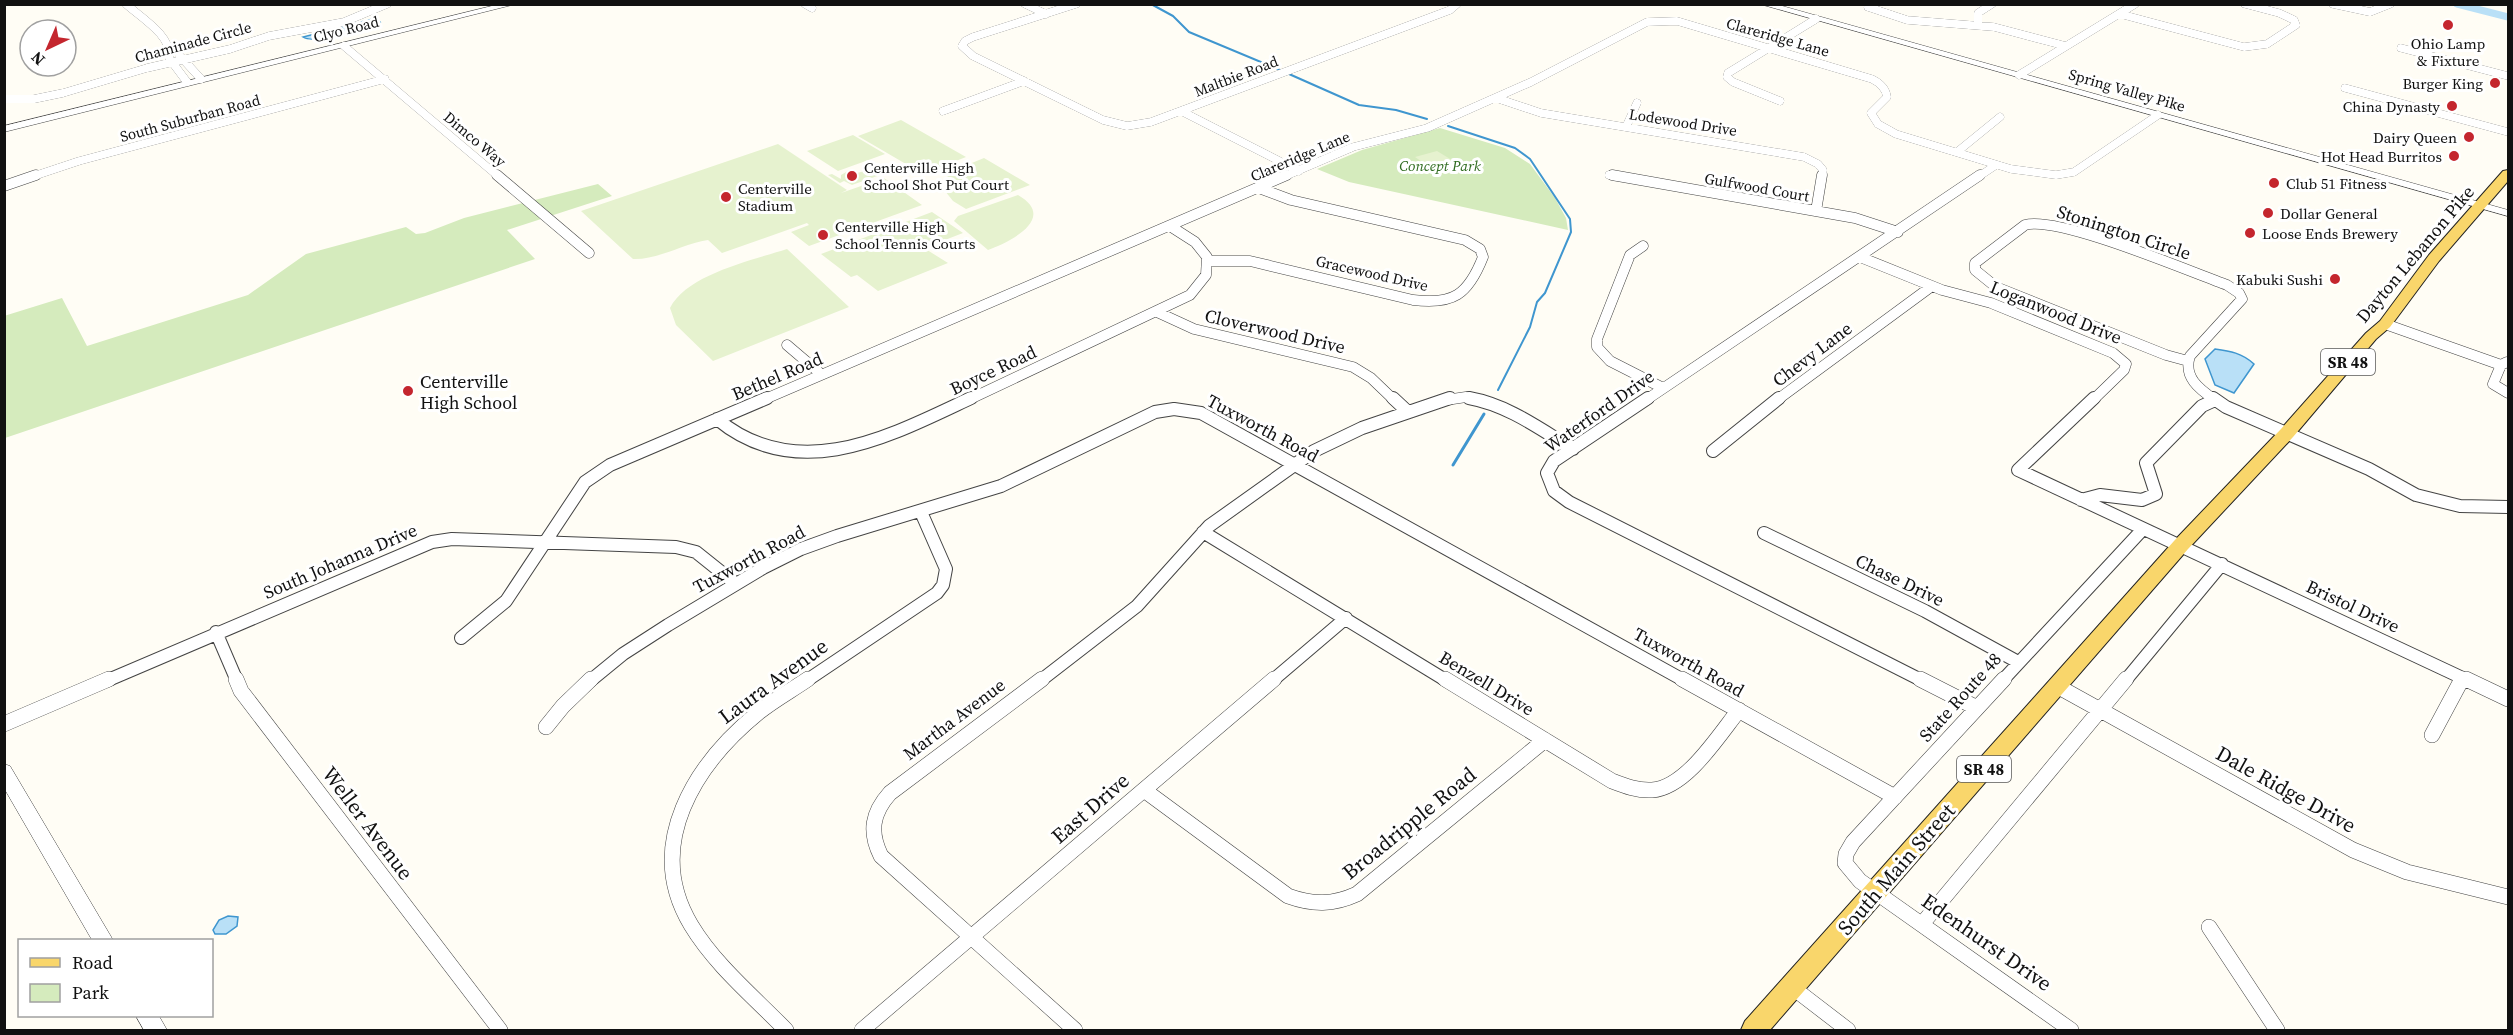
<svg xmlns="http://www.w3.org/2000/svg" width="2513" height="1035" font-family="'Source Serif 4',serif">
<style>
.green{fill:#d5ebbd}
.pitch{fill:#e6f2cf}
.water{fill:#b9e0f7;stroke:#3f96cf;stroke-width:1.5}
.lines{fill:none;stroke-linecap:round;stroke-linejoin:round}
.stream-far1{stroke:#3f96cf;stroke-width:2}
.stream{stroke:#3f96cf;stroke-width:3}
.canal{stroke:#b9e0f7;stroke-width:7}
.minor-far3-casing{stroke:#444;stroke-width:8}
.minor-far2-casing{stroke:#444;stroke-width:11}
.minor-far1-casing{stroke:#444;stroke-width:14}
.minor-casing{stroke:#444;stroke-width:16}
.tertiary-casing{stroke:#444;stroke-width:1}
.primary-casing{stroke:#222;stroke-width:2}
.minor-far3{stroke:#fff;stroke-width:8}
.minor-far2{stroke:#fff;stroke-width:10}
.minor-far1{stroke:#fff;stroke-width:12}
.minor{stroke:#fff;stroke-width:15}
.tertiary{fill:#fff;fill-rule:evenodd}
.primary{fill:#f9d66b;fill-rule:evenodd}
.poi-dot{fill:#c4262e;stroke:#fff;stroke-width:2}
.labels{text-anchor:middle;dominant-baseline:central;stroke-width:6;stroke-linejoin:round;paint-order:stroke}
.far-street-label{font-size:15px;fill:#111;stroke:#fff}
.far-poi-label{font-size:15px;fill:#111;stroke:#fff;text-anchor:start}
.far-park-label{font-size:15px;font-style:italic;fill:#2f6b1f;stroke:#fff}
.shield{fill:#fff;stroke:#585858;stroke-width:1.5}
.shield-label{font-size:16px;font-weight:bold;fill:#111}
.street-label{font-size:18px;fill:#111;stroke:#fff}
.poi-label{font-size:18px;fill:#111;stroke:#fff;text-anchor:start}
.near-street-label{font-size:21px;fill:#111;stroke:#fff}
</style>
<rect width="100%" height="100%" fill="#fffdf5"/>
<!-- green -->
<path class="green" d="M1440 128 1505 148 1530 164 1555 198 1566 218 1568 230 1349 182 1317 169 1362 150Z
M598 184 612 196 507 230 535 259 5 438 4 316 62 298 87 346 248 295 306 254 406 227 416 234 425 233 464 218Z"/>
<!-- pitch -->
<path class="pitch" d="M901 120 966 157 923 174 858 136Z
M853 135 885 154 838 171 807 151Z
M778 144 847 190 841 193 884 178 922 205 809 246 791 232 809 225 807 223 722 253 708 240C682 244 658 260 633 259L581 211Z
M1437 151 1460 165 1437 172 1415 157Z
M984 158 1030 185 966 209 953 201 945 191 947 177 962 167Z
M877 168 880 175 852 185 844 181 840 183 828 175 832 174 841 179V175L848 171 857 173Z
M1018 195C1058 218 1010 242 988 250L954 221 958 216Z
M932 212 963 233 924 248 948 263 878 291 857 275 851 277 821 254Z
M787 249 849 307 713 361 676 325 670 308C687 274 753 260 787 249Z"/>
<!-- water -->
<path class="water" d="M376 18 380 22C366 28 315 45 303 37Z
M2215 349C2230 351 2242 353 2254 364L2234 393 2215 385 2205 359Z
M228 916 238 917 237 926 226 934H215L213 930 219 920Z"/>
<g class="lines">
<!-- stream-far1 -->
<path class="stream-far1" d="M1151 4 1173 16 1189 32 1280 70
M1289 74 1359 105 1396 110 1427 119
M1448 126 1515 148 1530 159 1570 219 1571 232 1545 293 1537 302 1530 327 1498 390"/>
<!-- stream -->
<path class="stream" d="M1453 465 1484 414"/>
<!-- canal -->
<path class="canal" d="M2457 4 2508 17"/>
<!-- minor-far3 casing -->
<g class="minor-far3-casing">
<path id="minor-far3" d="M126 4C140 17 173 36 169 58L187 82
M805 4 812 8
M1025 4 1046 14
M1076 4 973 37 965 41 962 46 973 56 1103 120 1127 126 1151 122 1450 10 1457 4
M2333 4 2370 12 2390 4
M1868 7 1907 20 1994 27 2066 46
M2120 14 2244 47 2267 44 2296 25 2294 20 2279 13 2245 4
M1978 25V13L1992 4
M344 46 499 177
M2401 48 2508 76
M180 56 201 79
M2019 75 2135 4
M2345 88 2508 132
M1496 98 1541 113 1804 157 1818 164 1823 170 1822 177
M4 99H34L63 93 147 68 230 49 269 36 344 22 387 4
M1780 101 1733 82 1727 77 1728 73 1816 19
M943 111 1024 81
M1181 111 1299 171
M1626 127 1637 103
M1957 152 2000 117
M1609 175 1620 177
M31 177 79 161 385 79
M1283 177 1353 147 1427 128 1531 82 1647 22 1677 21 1872 79C1880 83 1886 88 1887 97L1871 113 1878 124 1896 134 2011 169 2056 175 2074 172 2158 115
M1978 177 1996 165"/>
</g>
<!-- minor-far2 casing -->
<g class="minor-far2-casing">
<path id="minor-far2" d="M497 175 589 253
M1612 175 1855 218 1898 232
M4 186 36 175
M1816 211 1822 175
M1643 246 1630 255 1597 339V347L1610 361 1663 388
M1860 257 1942 290 1991 303 2113 353 2126 364 2124 370 2093 400
M1208 261H1250L1413 300C1453 305 1468 295 1483 257L1480 249 1465 240 1291 200 1259 188
M1157 312 1194 329 1353 367 1371 378 1394 400
M2385 324 2501 365
M787 345 821 374
M2188 361 2166 355 1996 287 1975 270V263L2025 225C2058 215 2188 271 2227 285L2239 293 2242 299 2190 356C2183 377 2199 389 2215 400
M2507 362 2501 365 2493 384 2508 393
M763 400 1287 175
M968 400 1190 295 1206 275 1207 257 1195 242 1170 226
M1446 400 1466 397 1478 400
M1646 400 1980 175
M1777 400 1932 286"/>
</g>
<!-- minor-far1 casing -->
<g class="minor-far1-casing">
<path id="minor-far1" d="M1393 398 1408 412
M1469 398C1508 405 1540 429 1573 449
M1648 398 1554 461 1547 473 1554 491 1569 502 1923 681
M2094 398 2018 470 2469 681
M2213 398 2226 407 2369 469 2416 495 2460 506 2508 507
M717 419C798 486 890 436 971 398
M1713 451 1779 398
M2081 500 2100 495 2142 500 2156 494 2146 463 2202 406 2215 400
M1203 532 1447 681
M1764 533 1925 611 2018 662
M216 632 237 681
M461 638 506 601 585 482 610 465 767 398
M106 681 432 542 452 539 676 547 696 552 736 584
M590 681 623 654 668 625 763 568 801 549 837 536 1001 486 1155 412 1174 409 1201 413 1685 681
M806 681 937 593 943 585 946 569 921 512
M1040 681 1137 606 1209 526 1314 451 1362 428 1450 398
M1272 681 1346 618
M2002 681 2143 529
M2125 681 2222 564
M2462 681 2463 678"/>
</g>
<!-- minor casing -->
<g class="minor-casing">
<path id="minor" d="M236 679 241 691 500 1030
M1042 679 890 793C872 813 869 832 881 856L1075 1030
M1445 679 1612 781C1625 786 1638 791 1652 790 1686 788 1719 735 1739 710
M1682 679 1895 797
M1920 679 1977 708
M2004 679 1853 842 1846 854 1845 863 1860 881 2071 1030
M2466 679 2508 699
M2057 686 2353 850 2407 872 2508 897
M4 724 109 679
M546 727 563 706 591 679
M2432 735 2462 679
M1144 790 1288 896C1313 905 1333 905 1357 894L1545 740
M1922 924 2126 679
M2209 927 2277 1030
M1792 987 1848 1030
M786 1030C754 997 715 965 691 925 643 845 695 764 759 712 774 700 792 690 808 679
M862 1030 1274 679"/>
</g>
<!-- tertiary casing -->
<g class="tertiary-casing">
<path id="tertiary" d="M500 4H516L4 132V126Z
M1760 4H1775L2508 210V216Z
M4 764 10 766 113 940H92L4 788Z
M136 1016H159L167 1030H144Z"/>
</g>
<!-- primary casing -->
<g class="primary-casing">
<path id="primary" d="M2508 170V181L2439 261 2390 327 2376 339 2293 437 2188 549 1770 1030H1741L1745 1021 2174 541 2281 429 2366 333 2380 321 2429 255 2503 171Z"/>
</g>
<!-- minor-far3 -->
<use href="#minor-far3" class="minor-far3"/>
<!-- minor-far2 -->
<use href="#minor-far2" class="minor-far2"/>
<!-- minor-far1 -->
<use href="#minor-far1" class="minor-far1"/>
<!-- minor -->
<use href="#minor" class="minor"/>
<!-- tertiary -->
<use href="#tertiary" class="tertiary"/>
<!-- primary -->
<use href="#primary" class="primary"/>
</g>
<!-- markers -->
<g class="poi-dot">
<circle cx="2448" cy="25" r="6"/>
<circle cx="2495" cy="83" r="6"/>
<circle cx="2452" cy="106" r="6"/>
<circle cx="2469" cy="137" r="6"/>
<circle cx="2454" cy="156" r="6"/>
<circle cx="852" cy="176" r="6"/>
<circle cx="2274" cy="183" r="6"/>
<circle cx="726" cy="197" r="6"/>
<circle cx="2268" cy="213" r="6"/>
<circle cx="2250" cy="233" r="6"/>
<circle cx="823" cy="235" r="6"/>
<circle cx="2335" cy="279" r="6"/>
<circle cx="408" cy="391" r="6"/>
</g>
<g class="labels">
<!-- far-street labels -->
<g class="far-street-label">
<text transform="translate(346 29) rotate(-14)">Clyo Road</text>
<text transform="translate(1778 37) rotate(16)">Clareridge Lane</text>
<text transform="translate(193 42) rotate(-15)">Chaminade Circle</text>
<text transform="translate(1236 76) rotate(-21)">Maltbie Road</text>
<text transform="translate(2127 90) rotate(16)">Spring Valley Pike</text>
<text transform="translate(190 118) rotate(-15)">South Suburban Road</text>
<text transform="translate(1683 122) rotate(9)">Lodewood Drive</text>
<text transform="translate(475 139) rotate(40)">Dimco Way</text>
<text transform="translate(1300 156) rotate(-23)">Clareridge Lane</text>
<text transform="translate(1757 187) rotate(10)">Gulfwood Court</text>
<text transform="translate(1372 273) rotate(13)">Gracewood Drive</text>
</g>
<!-- far-poi labels -->
<g class="far-poi-label">
<text x="2448" y="43" text-anchor="middle">Ohio Lamp<tspan x="2448" dy="17">&amp; Fixture</tspan></text>
<text x="2483" y="83" text-anchor="end">Burger King</text>
<text x="2440" y="106" text-anchor="end">China Dynasty</text>
<text x="2457" y="137" text-anchor="end">Dairy Queen</text>
<text x="2442" y="156" text-anchor="end">Hot Head Burritos</text>
<text x="864" y="167">Centerville High<tspan x="864" dy="17">School Shot Put Court</tspan></text>
<text x="2286" y="183">Club 51 Fitness</text>
<text x="738" y="188">Centerville<tspan x="738" dy="17">Stadium</tspan></text>
<text x="2280" y="213">Dollar General</text>
<text x="835" y="226">Centerville High<tspan x="835" dy="17">School Tennis Courts</tspan></text>
<text x="2262" y="233">Loose Ends Brewery</text>
<text x="2323" y="279" text-anchor="end">Kabuki Sushi</text>
</g>
<!-- far-park labels -->
<g class="far-park-label">
<text x="1440" y="165">Concept Park</text>
</g>
<!-- shield labels -->
<g class="shield">
<rect x="2321" y="349" width="54" height="26" rx="4.5"/>
<rect x="1957" y="756" width="54" height="26" rx="4.5"/>
</g>
<g class="shield-label">
<text x="2348" y="362">SR 48</text>
<text x="1984" y="769">SR 48</text>
</g>
<!-- street labels -->
<g class="street-label">
<text transform="translate(2124 232) rotate(18)">Stonington Circle</text>
<text transform="translate(2415 254) rotate(-50)">Dayton Lebanon Pike</text>
<text transform="translate(2056 312) rotate(22)">Loganwood Drive</text>
<text transform="translate(1275 331) rotate(13)">Cloverwood Drive</text>
<text transform="translate(1812 354) rotate(-37)">Chevy Lane</text>
<text transform="translate(993 370) rotate(-25)">Boyce Road</text>
<text transform="translate(777 376) rotate(-23)">Bethel Road</text>
<text transform="translate(1599 411) rotate(-35)">Waterford Drive</text>
<text transform="translate(1263 428) rotate(28)">Tuxworth Road</text>
<text transform="translate(749 559) rotate(-28)">Tuxworth Road</text>
<text transform="translate(340 561) rotate(-23)">South Johanna Drive</text>
<text transform="translate(1900 580) rotate(26)">Chase Drive</text>
<text transform="translate(2353 606) rotate(25)">Bristol Drive</text>
<text transform="translate(1689 662) rotate(29)">Tuxworth Road</text>
<text transform="translate(1487 683) rotate(31)">Benzell Drive</text>
<text transform="translate(1960 697) rotate(-48)">State Route 48</text>
<text transform="translate(954 719) rotate(-37)">Martha Avenue</text>
</g>
<!-- poi labels -->
<g class="poi-label">
<text x="420" y="381">Centerville<tspan x="420" dy="21">High School</tspan></text>
</g>
<!-- near-street labels -->
<g class="near-street-label">
<text transform="translate(773 681) rotate(-36)">Laura Avenue</text>
<text transform="translate(2286 789) rotate(29)">Dale Ridge Drive</text>
<text transform="translate(1090 808) rotate(-41)">East Drive</text>
<text transform="translate(368 823) rotate(53)">Weller Avenue</text>
<text transform="translate(1409 823) rotate(-39)">Broadripple Road</text>
<text transform="translate(1896 869) rotate(-49)">South Main Street</text>
<text transform="translate(1987 942) rotate(35)">Edenhurst Drive</text>
</g>
</g>
<!-- border -->
<rect width="2513" height="1035" fill="none" stroke="#111111" stroke-width="12"/>
<!-- legend -->
<rect x="18" y="939" width="195" height="78" fill="#ffffff" stroke="#a0a0a0" stroke-width="1.5"/>
<rect x="30" y="958" width="30" height="9" fill="#f9d66b" stroke="#a0a0a0" stroke-width="1.5"/>
<text x="72" y="969" font-size="18" fill="#111111">Road</text>
<rect x="30" y="984" width="30" height="18" fill="#d5ebbd" stroke="#a0a0a0" stroke-width="1.5"/>
<text x="72" y="999" font-size="18" fill="#111111">Park</text>
<!-- north arrow -->
<g transform="translate(48 48) rotate(224)"><circle r="28" fill="#ffffff" stroke="#a0a0a0" stroke-width="1.5"/>
<path d="M0-4.5L10 22L0 15L-10 22Z" fill="#c4262e"/>
<text y="-9" font-size="16" font-weight="bold" text-anchor="middle" fill="#111111">N</text>
</g>
</svg>
